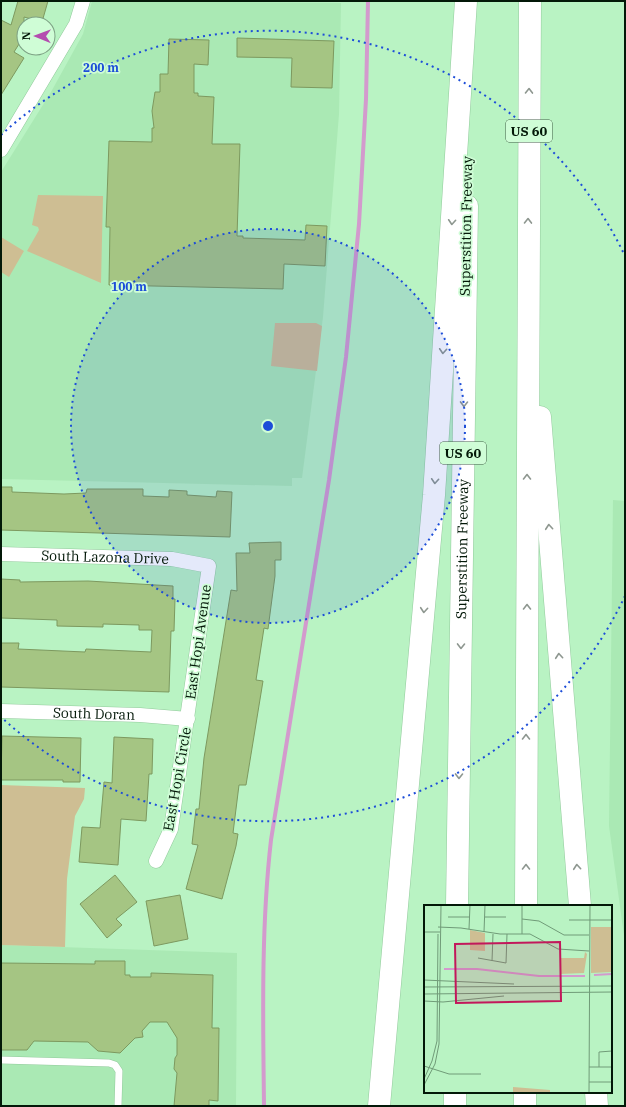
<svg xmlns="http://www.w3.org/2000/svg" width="626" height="1107" font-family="'IBM Plex Serif',serif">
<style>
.built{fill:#aae9b4}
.green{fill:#cebe93}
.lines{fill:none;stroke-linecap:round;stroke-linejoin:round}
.stream{stroke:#d39acd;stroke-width:4}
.building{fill:#a5c583;stroke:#7d995f}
.service-casing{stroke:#92ca9c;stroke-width:8}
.minor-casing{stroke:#92ca9c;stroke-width:15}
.motorway-casing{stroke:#92ca9c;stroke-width:23}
.service{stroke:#fff;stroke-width:7}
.minor{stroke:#fff;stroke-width:14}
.motorway{stroke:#fff;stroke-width:22}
.oneway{stroke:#8e9790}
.ring{fill:none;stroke:#1d4ed8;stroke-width:2;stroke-dasharray:2 4}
.labels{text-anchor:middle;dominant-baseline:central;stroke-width:3.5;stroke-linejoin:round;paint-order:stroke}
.shield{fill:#cffdd6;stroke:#405d46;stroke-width:1}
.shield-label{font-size:13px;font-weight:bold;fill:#031808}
.street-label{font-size:14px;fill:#031808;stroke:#cffdd6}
.inset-river{fill:none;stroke:#d39acd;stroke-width:2}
.inset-road{fill:none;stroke:#709b78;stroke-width:1}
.view{fill:#c2185b;fill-opacity:0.15;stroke:#c2185b;stroke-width:2}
.inset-edge{fill:none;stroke:#031808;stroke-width:2}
.centre{fill:#1d4ed8;stroke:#cffdd6;stroke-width:2}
.ring-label{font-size:12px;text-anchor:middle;font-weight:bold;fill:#1d4ed8;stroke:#cffdd6;stroke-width:3.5;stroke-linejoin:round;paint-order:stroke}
</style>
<rect width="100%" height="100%" fill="#b9f3c3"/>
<!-- built -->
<path class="built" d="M92 1 341 3 339 114 323 317 302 478H292V486L1 479V172L51 92 83 34Z
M613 500 625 501V943L609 826Z
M1 945 237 953 236 1106H1Z"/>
<!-- green -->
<path class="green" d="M38 195 103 196 101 283 27 251 39 230 38 227 32 225Z
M1 237 24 251 9 277 1 272Z
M275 323H316L322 326 317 371 271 366Z
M1 785 85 788 84 799 75 816 67 879 65 947 1 945Z"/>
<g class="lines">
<!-- stream -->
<path class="stream" d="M264 1106C263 1018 261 928 271 840L329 480 346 357 359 224 366 99 368 1"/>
</g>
<!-- building -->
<path class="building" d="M18 1H48L42 22 24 17V36L14 52 24 58 1 95V20L11 25Z
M237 38 334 41 332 88 291 87 292 58 237 57Z
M169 39 209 40 208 65 194 64V93H198V96L214 97 212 144H240L237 236H243V238L305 240 306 225 327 226 325 266 284 264 283 289 109 285 110 227H106L109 141 152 142V128H154L152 111 155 92H160V74H168Z
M1 487H12V492L64 494 86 493 87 489H143V496L169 497V490L187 491V495L216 497 217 491 232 492 230 537 1 530Z
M281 542V560H275V576L268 629 264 628 256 680 263 681 246 785H239L233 833 238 834 236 846 222 899 186 889 198 845 192 844 196 809H199L204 758 231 590 237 591 236 553H250L249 543Z
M1 579 20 580V582L88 581 173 586V599H175L174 631H171L169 692 1 687V643H19L18 649 85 652 86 649 151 652 152 630H139V625L103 624V627L57 626V620L1 618Z
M2 736 81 738 80 782H63V780H1Z
M114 737 153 739 152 774H149L146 821 121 819 118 865 79 862 82 827 100 828 104 782 112 783Z
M115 875 137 902 116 919 122 925 107 938 80 904Z
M180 895 188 939 154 946 146 901Z
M95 961H125V975H130V977H151V973L213 975 212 1028H219L218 1101 209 1100V1106H174L177 1073 174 1069 175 1058 177 1055V1038L167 1022H150L142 1031 143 1037 135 1038 120 1053 98 1051 88 1042 34 1041 27 1050H1V963L95 964Z"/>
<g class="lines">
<!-- service casing -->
<g class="service-casing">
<path id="service" d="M1 1060 109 1063 115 1065 119 1071 118 1106"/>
</g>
<!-- minor casing -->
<g class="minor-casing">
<g id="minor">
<path d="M1 150 76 24 83 1"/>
<path id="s1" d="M1 554 172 559 209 566 171 829 156 861"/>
<path id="s2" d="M1 711 140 715 188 719"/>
</g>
</g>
<!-- motorway casing -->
<g class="motorway-casing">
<g id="motorway">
<path d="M540 417 580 906"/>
<path id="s3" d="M457 906 467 206"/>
<path d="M526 906 530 1"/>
<path d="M596 1092 597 1106"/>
<path d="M379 1106 434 495 466 1"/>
<path d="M455 1106V1092"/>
<path d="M525 1106V1092"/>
</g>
</g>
<!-- service -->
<use href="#service" class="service"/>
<!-- minor -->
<use href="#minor" class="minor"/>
<!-- motorway -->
<use href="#motorway" class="motorway"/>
</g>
<!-- one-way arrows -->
<defs><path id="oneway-chevron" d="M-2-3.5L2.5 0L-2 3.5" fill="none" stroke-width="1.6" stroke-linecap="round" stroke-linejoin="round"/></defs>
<g class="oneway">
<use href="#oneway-chevron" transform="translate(529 91) rotate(-89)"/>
<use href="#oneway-chevron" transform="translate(528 221) rotate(-89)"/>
<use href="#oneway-chevron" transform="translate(452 222) rotate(94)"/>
<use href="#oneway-chevron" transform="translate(443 351) rotate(94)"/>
<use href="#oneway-chevron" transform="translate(464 404) rotate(91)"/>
<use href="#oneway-chevron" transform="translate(527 477) rotate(-90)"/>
<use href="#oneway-chevron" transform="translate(435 481) rotate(94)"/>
<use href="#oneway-chevron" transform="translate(549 527) rotate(-95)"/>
<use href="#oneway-chevron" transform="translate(527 607) rotate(-90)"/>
<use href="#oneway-chevron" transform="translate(424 610) rotate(95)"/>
<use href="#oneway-chevron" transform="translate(461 646) rotate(91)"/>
<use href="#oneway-chevron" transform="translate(559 656) rotate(-95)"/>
<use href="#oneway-chevron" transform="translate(526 737) rotate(-90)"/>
<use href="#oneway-chevron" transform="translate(459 776) rotate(91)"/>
<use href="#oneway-chevron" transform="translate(526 867) rotate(-90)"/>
<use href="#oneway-chevron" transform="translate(577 867) rotate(-95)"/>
</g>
<!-- distance rings -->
<circle cx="268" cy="426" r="197" fill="#1d4ed8" fill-opacity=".12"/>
<g class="ring">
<circle cx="268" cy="426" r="197"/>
<path d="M625 596A395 395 0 0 1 1 717M1 135A395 395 0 0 1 625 256"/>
</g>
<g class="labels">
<!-- shield labels -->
<g class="shield">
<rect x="506" y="120" width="46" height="22" rx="3"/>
<rect x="440" y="442" width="46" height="22" rx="3"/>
</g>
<g class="shield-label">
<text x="529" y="131">US 60</text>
<text x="463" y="453">US 60</text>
</g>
<!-- street labels -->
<g class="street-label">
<text transform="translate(466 226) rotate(-89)">Superstition Freeway</text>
<text stroke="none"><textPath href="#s3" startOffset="357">Superstition Freeway</textPath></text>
<text stroke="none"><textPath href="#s1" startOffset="104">South Lazona Drive</textPath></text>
<text transform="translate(198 642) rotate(-82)">East Hopi Avenue</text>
<text stroke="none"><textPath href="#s2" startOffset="93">South Doran</textPath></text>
<text transform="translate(177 779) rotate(-80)">East Hopi Circle</text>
</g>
</g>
<!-- overview -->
<g transform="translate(424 905)">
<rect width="188" height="188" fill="#b9f3c3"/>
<path d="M167 22H188V67L167 68ZM46 25 61 28V46L46 45ZM161 47 163 49 160 68 136 69V53H160ZM89 182 126 185V188H89Z" fill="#cebe93"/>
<path class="inset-river" d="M20 64H53L115 71H161M170 70 188 69"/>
<path class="inset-road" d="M24 12H46M61 12H82M98 14 115 16 140 30H165M145 15H188M14 22 37 23 76 29H106L134 44 165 46M45 24 46 0M0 27H16M60 27 61 0M98 29V0M54 53 82 58 83 29M68 56 69 29M0 75 90 79M0 82 188 81M0 89 188 87M0 96 19 97 80 91M0 161 25 169H57M165 162H188M175 162V147L188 146M0 174 8 156 13 136 14 29M165 177H188M0 180 11 159 15 139 17 0M165 188 166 0"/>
<path class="view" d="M136 37 137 96 32 98 31 39Z"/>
<rect width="188" height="188" class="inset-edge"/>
</g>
<circle cx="268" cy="426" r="6" class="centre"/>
<g class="ring-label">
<text x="101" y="72">200 m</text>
<text x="129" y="291">100 m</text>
</g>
<!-- border -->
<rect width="626" height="1107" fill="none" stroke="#031808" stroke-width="4"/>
<!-- north arrow -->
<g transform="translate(36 36) rotate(271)"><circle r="19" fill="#cffdd6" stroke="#7da184"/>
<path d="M0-3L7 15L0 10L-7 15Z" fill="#b44caf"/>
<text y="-6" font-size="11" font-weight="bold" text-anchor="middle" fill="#031808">N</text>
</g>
</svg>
